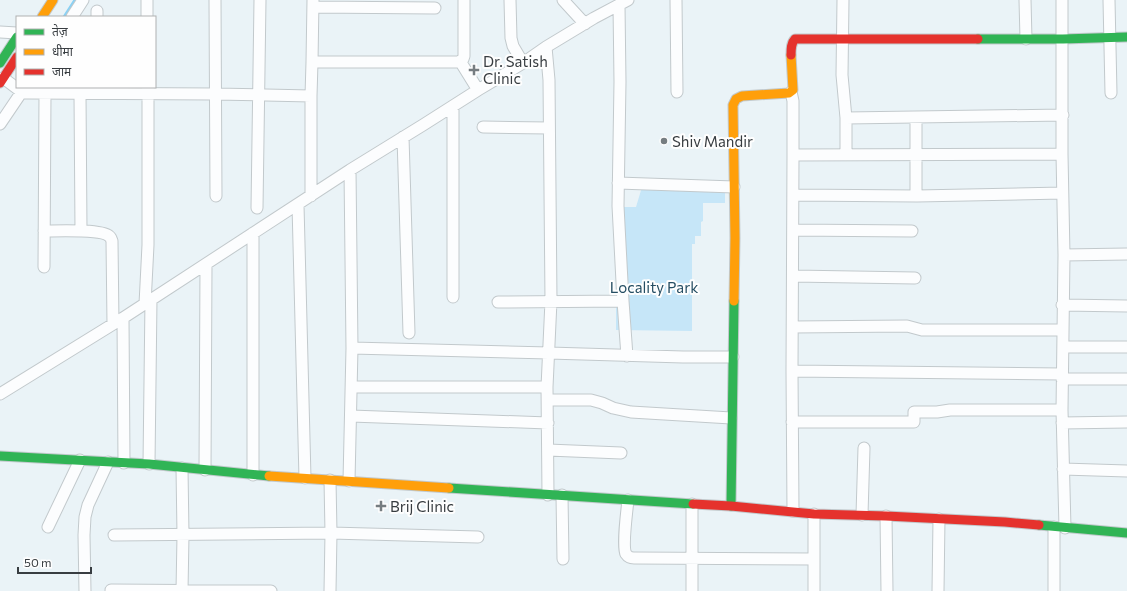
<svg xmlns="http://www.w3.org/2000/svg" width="1127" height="591" font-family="Commissioner,'Noto Sans Devanagari',sans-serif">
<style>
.green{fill:#c6e6f8}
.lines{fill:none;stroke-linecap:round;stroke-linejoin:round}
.stream{stroke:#8ad1f4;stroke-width:3}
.street-casing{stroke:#c2c9cc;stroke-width:13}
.fast-casing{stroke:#c2c9cc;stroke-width:11}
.slow-casing{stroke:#c2c9cc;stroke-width:11}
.jam-casing{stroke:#c2c9cc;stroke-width:11}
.street{stroke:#fcfdfe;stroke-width:11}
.fast{stroke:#30b455;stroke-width:9}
.slow{stroke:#ff9f0a;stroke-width:9}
.jam{stroke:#e5322d;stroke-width:9}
.poi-dot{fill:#767d81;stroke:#fefefe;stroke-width:1.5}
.labels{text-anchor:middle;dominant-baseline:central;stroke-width:4;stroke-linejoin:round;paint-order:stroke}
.poi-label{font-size:15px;fill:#383d41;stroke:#fefefe;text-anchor:start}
.park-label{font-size:15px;fill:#254e63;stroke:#fefefe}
</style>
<rect width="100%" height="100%" fill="#eaf3f7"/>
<!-- green -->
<path class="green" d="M642 187H725V203H703V221L701 222V236H695V244H692V331L616 330V207H636Z"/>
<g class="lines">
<!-- stream -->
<path class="stream" d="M64 17 75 0"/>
<!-- street casing -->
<g class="street-casing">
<path id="street" d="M147 0V17
M215 0 216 196
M510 0 511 38 513 46 523 63
M563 0 585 24
M676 0 677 92
M843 0 842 75 846 118V154
M1025 0 1026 39
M1062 0V154L1064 255 1062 410 1065 528
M1109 0 1111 93
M619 5 620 82 618 206 623 301 627 356
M313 7 435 8
M72 17 83 0
M97 17V11
M0 32 17 33
M546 47 549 80 551 301 547 387 548 495
M460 61 478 90
M312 62H459L463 59 464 56V0
M3 78 22 92 28 93 215 94 311 96
M791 92 793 101V155L792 371 793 511
M80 94 81 231
M453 106V297
M846 118 1063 115
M0 124 25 87
M483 127 549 128
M403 137 409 333
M793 155 1062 154
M618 183 734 187
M793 195 917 196 1062 193
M311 196V96L312 62 313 0
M916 196V117
M298 205 305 478
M257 208 260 0
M793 230 912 231
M44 231C56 231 101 229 109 236 111 237 111 239 112 241L113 324
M253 233V475
M1064 255 1127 254
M44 267 45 93
M793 276 915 278
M498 302 623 301
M145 304 148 245V88
M1062 305 1127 306
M123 318 124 463
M793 327 907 326 922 330H1063
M1063 347H1127
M352 348 549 353 683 357H733
M792 371 1062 374
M1062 379H1127
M352 387H547
M0 394 123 318 350 170 423 125 478 90 523 63 546 47 594 18 628 0
M548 400H591L602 403 613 408 631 412 731 418
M351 416 548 423
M792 422H914V412H937L950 410H1062
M1062 423 1127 422
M548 450 621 453
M149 464 151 299
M182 468 183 535 182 591
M1063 469 1127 471
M205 470 206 265
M349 481 352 348 350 170
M562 495 563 559
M628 500C627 510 622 547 626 554 628 557 631 558 634 558L814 559
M814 514V591
M862 515 864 448
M886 516 887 591
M48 527 80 460
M114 535 331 533 478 537
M111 590 271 591
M85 591 84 535 85 517 88 505 108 462
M330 591 331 533 330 480
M692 591V504
M938 591 939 519
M1054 591V527"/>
</g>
<!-- fast casing -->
<g class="fast-casing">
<path id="fast" d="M978 39H1063L1127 37
M0 63 17 37
M0 456 149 464 269 476
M449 488 693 504
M731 506 734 301
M1039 525 1127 533"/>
</g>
<!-- slow casing -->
<g class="slow-casing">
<path id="slow" d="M42 17 53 0
M734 301 735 238 733 105 736 99 742 96 789 93 793 90 791 55
M269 476 449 488"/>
</g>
<!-- jam casing -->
<g class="jam-casing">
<path id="jam" d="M791 55C791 49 791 43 795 39H978
M0 83 17 57
M693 504 731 506 814 514 886 516 1005 522 1039 525"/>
</g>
<!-- street -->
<use href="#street" class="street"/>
<!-- fast -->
<use href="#fast" class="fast"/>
<!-- slow -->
<use href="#slow" class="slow"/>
<!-- jam -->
<use href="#jam" class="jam"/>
</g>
<!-- markers -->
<g class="poi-dot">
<path d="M472 64h4v4h4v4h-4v4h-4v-4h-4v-4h4z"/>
<circle cx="664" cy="141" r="4"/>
<path d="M379 500h4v4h4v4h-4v4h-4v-4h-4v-4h4z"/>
</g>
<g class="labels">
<!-- poi labels -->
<g class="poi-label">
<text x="483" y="61">Dr. Satish<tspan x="483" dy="17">Clinic</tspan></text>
<text x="672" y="141">Shiv Mandir</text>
<text x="390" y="506">Brij Clinic</text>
</g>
<!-- park labels -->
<g class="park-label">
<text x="654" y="287">Locality Park</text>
</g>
</g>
<!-- legend -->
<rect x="16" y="16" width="140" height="72" fill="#fefefe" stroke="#afb1b2"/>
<rect x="24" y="29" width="20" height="6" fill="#30b455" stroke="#afb1b2"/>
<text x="52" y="36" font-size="12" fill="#383d41">तेज़</text>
<rect x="24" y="49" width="20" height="6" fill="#ff9f0a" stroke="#afb1b2"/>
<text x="52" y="56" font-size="12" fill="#383d41">धीमा</text>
<rect x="24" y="69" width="20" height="6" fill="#e5322d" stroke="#afb1b2"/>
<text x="52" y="76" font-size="12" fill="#383d41">जाम</text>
<!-- scale -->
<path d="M18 567v6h73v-6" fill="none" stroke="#383d41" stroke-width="2"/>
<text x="24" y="567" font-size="12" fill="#383d41" stroke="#fefefe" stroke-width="3" paint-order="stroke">50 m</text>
</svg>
